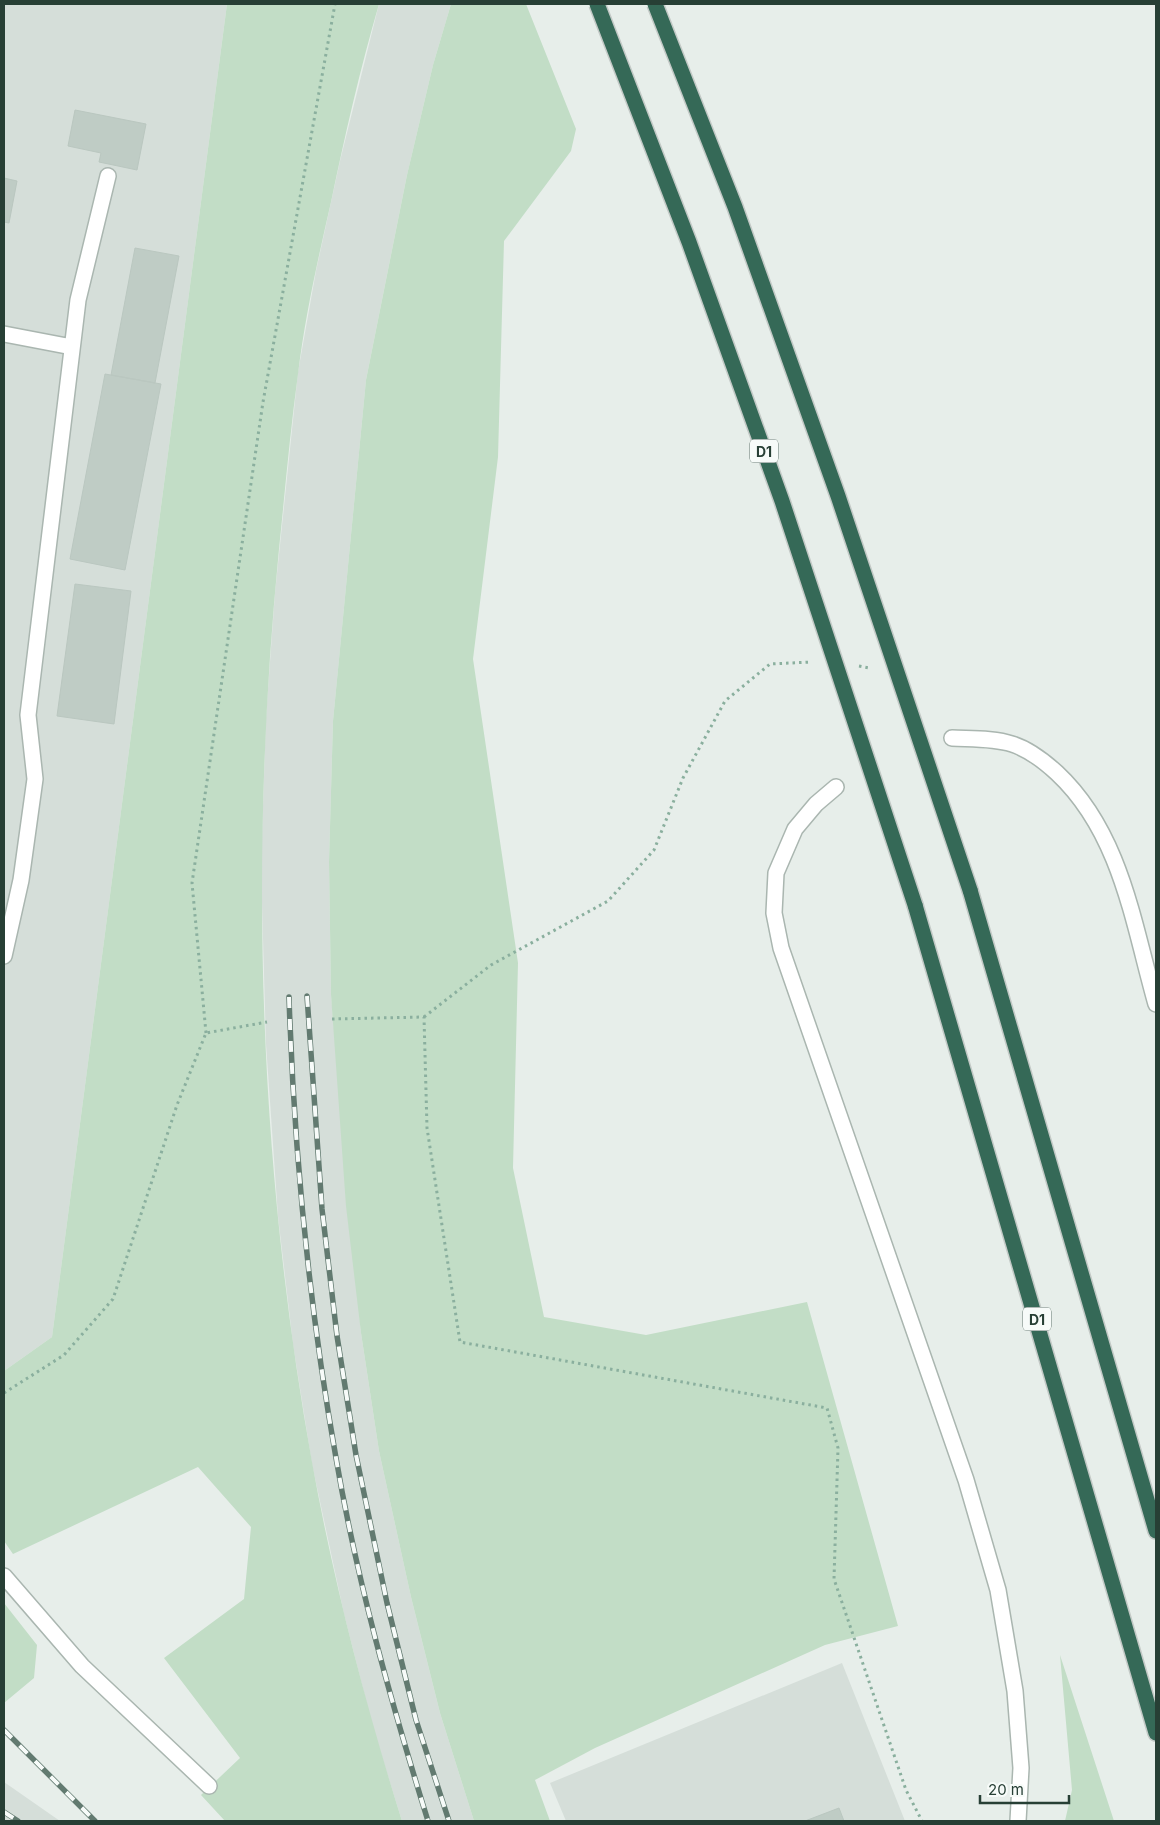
<svg xmlns="http://www.w3.org/2000/svg" width="1160" height="1825" font-family="Inter,sans-serif">
<style>
.built{fill:#d5ded9}
.green{fill:#c2ddc6}
.building{fill:#bfccc5;stroke:#bac7c0}
.lines{fill:none;stroke-linecap:round;stroke-linejoin:round}
.lane-casing{stroke:#aab6b0;stroke-width:18}
.highway-casing{stroke:#c3c9c6;stroke-width:18}
.path{stroke:#8aaf9e;stroke-width:3;stroke-dasharray:2.5 4;stroke-linecap:butt}
.lane{stroke:#fff;stroke-width:15}
.highway{stroke:#356957;stroke-width:15}
.rail-casing{stroke:#627a70;stroke-width:5.5}
.rail{stroke:#f7fbf9;stroke-width:4;stroke-dasharray:11;stroke-linecap:butt}
.highway-bridge-casing{stroke:#c3c9c6;stroke-width:18;stroke-linecap:butt}
.highway-bridge{stroke:#356957;stroke-width:15}
.labels{text-anchor:middle;dominant-baseline:central;stroke-width:4;stroke-linejoin:round;paint-order:stroke}
.shield{fill:#f7fbf9;stroke:#657770;stroke-width:1}
.shield-label{font-size:14px;font-weight:bold;fill:#273f35}
</style>
<rect width="100%" height="100%" fill="#e7eeea"/>
<!-- built -->
<path class="built" d="M4 4H227L52 1337 4 1371Z
M379 4H451L433 65 407 175 366 380 333 721 329 862 331 995 361 1333 379 1451 411 1597 440 1713 474 1821H402L373 1728 344 1614 312 1464 293 1344 278 1216 266 1044 261 867 266 717 275 593 298 372 316 271 340 161Z
M842 1663 905 1821H566L550 1783Z
M4 1782 60 1821H4Z"/>
<!-- green -->
<path class="green" d="M227 4H379C360 69 345 135 331 202 318 259 305 316 298 374 290 432 285 491 279 549 249 853 258 1162 312 1462 334 1584 365 1703 402 1821H225L201 1795 240 1758 164 1658 244 1599 251 1527 198 1467 13 1554 4 1541V1371L52 1337Z
M451 4H526L576 129 571 151 504 241 498 457 473 659 518 963 513 1168 544 1317 646 1335 807 1302 898 1626 825 1645 595 1748 535 1780 550 1821H474L440 1713 411 1597 379 1451 361 1333 346 1206 331 995 329 862 333 721 366 380 407 175 433 65Z
M4 1603 37 1645 34 1678 4 1703Z
M1060 1655 1114 1821H1065L1072 1790Z"/>
<!-- building -->
<path class="building" d="M75 110 146 124 137 170 99 162 101 153 68 146Z
M4 178 17 181 9 223 4 222Z
M135 248 179 256 155 383 111 375Z
M105 374 161 384 125 570 70 559Z
M75 584 131 591 114 724 57 716Z
M839 1808 844 1821H805Z"/>
<g class="lines">
<!-- lane casing -->
<g class="lane-casing">
<path id="lane" d="M4 334 72 347
M952 738C971 739 994 738 1012 744 1028 749 1045 762 1057 773 1121 833 1133 923 1156 1004
M836 787 816 804 795 829 776 873 774 913 781 948 966 1480 998 1590 1015 1691 1021 1768 1018 1821
M4 956 21 880 35 779 28 715 78 300 108 176
M4 1576 82 1666 209 1786"/>
</g>
<!-- highway casing -->
<g class="highway-casing">
<path id="highway" d="M970 890 1156 1531
M915 905 1156 1733"/>
</g>
<!-- path -->
<path class="path" d="M859 666 869 668
M424 1017 491 965 608 901 654 850 683 778 725 701 770 664 811 662
M332 1019 424 1017 427 1128 460 1342 827 1408 838 1448 834 1579 906 1790 922 1821
M206 1033 192 883 263 402 335 4
M4 1393 64 1355 113 1299 177 1105 206 1033 267 1022"/>
<!-- lane -->
<use href="#lane" class="lane"/>
<!-- highway -->
<use href="#highway" class="highway"/>
<!-- rail casing -->
<g class="rail-casing">
<path id="rail" d="M307 996 322 1209 337 1336 356 1455 387 1603 416 1720 449 1821
M289 997C294 1152 309 1306 336 1458 357 1581 391 1702 428 1821
M4 1730 95 1821
M4 1812 18 1821"/>
</g>
<!-- rail -->
<use href="#rail" class="rail"/>
<!-- highway-bridge casing -->
<g class="highway-bridge-casing">
<path id="highway-bridge" d="M597 4 689 242 782 501 915 905
M655 4 735 207 838 496 970 890"/>
</g>
<!-- highway-bridge -->
<use href="#highway-bridge" class="highway-bridge"/>
</g>
<g class="labels">
<!-- shield labels -->
<g class="shield">
<rect x="750" y="439.5" width="28" height="23" rx="4"/>
<rect x="1023" y="1307.5" width="28" height="23" rx="4"/>
</g>
<g class="shield-label">
<text x="764" y="451">D1</text>
<text x="1037" y="1319">D1</text>
</g>
</g>
<!-- border -->
<rect width="1160" height="1825" fill="none" stroke="#273f35" stroke-width="10"/>
<!-- scale -->
<path d="M980 1795v8h89v-8" fill="none" stroke="#273f35" stroke-width="2.5"/>
<text x="988" y="1795" font-size="15" fill="#273f35" stroke="#f7fbf9" stroke-width="4" paint-order="stroke">20 m</text>
</svg>
